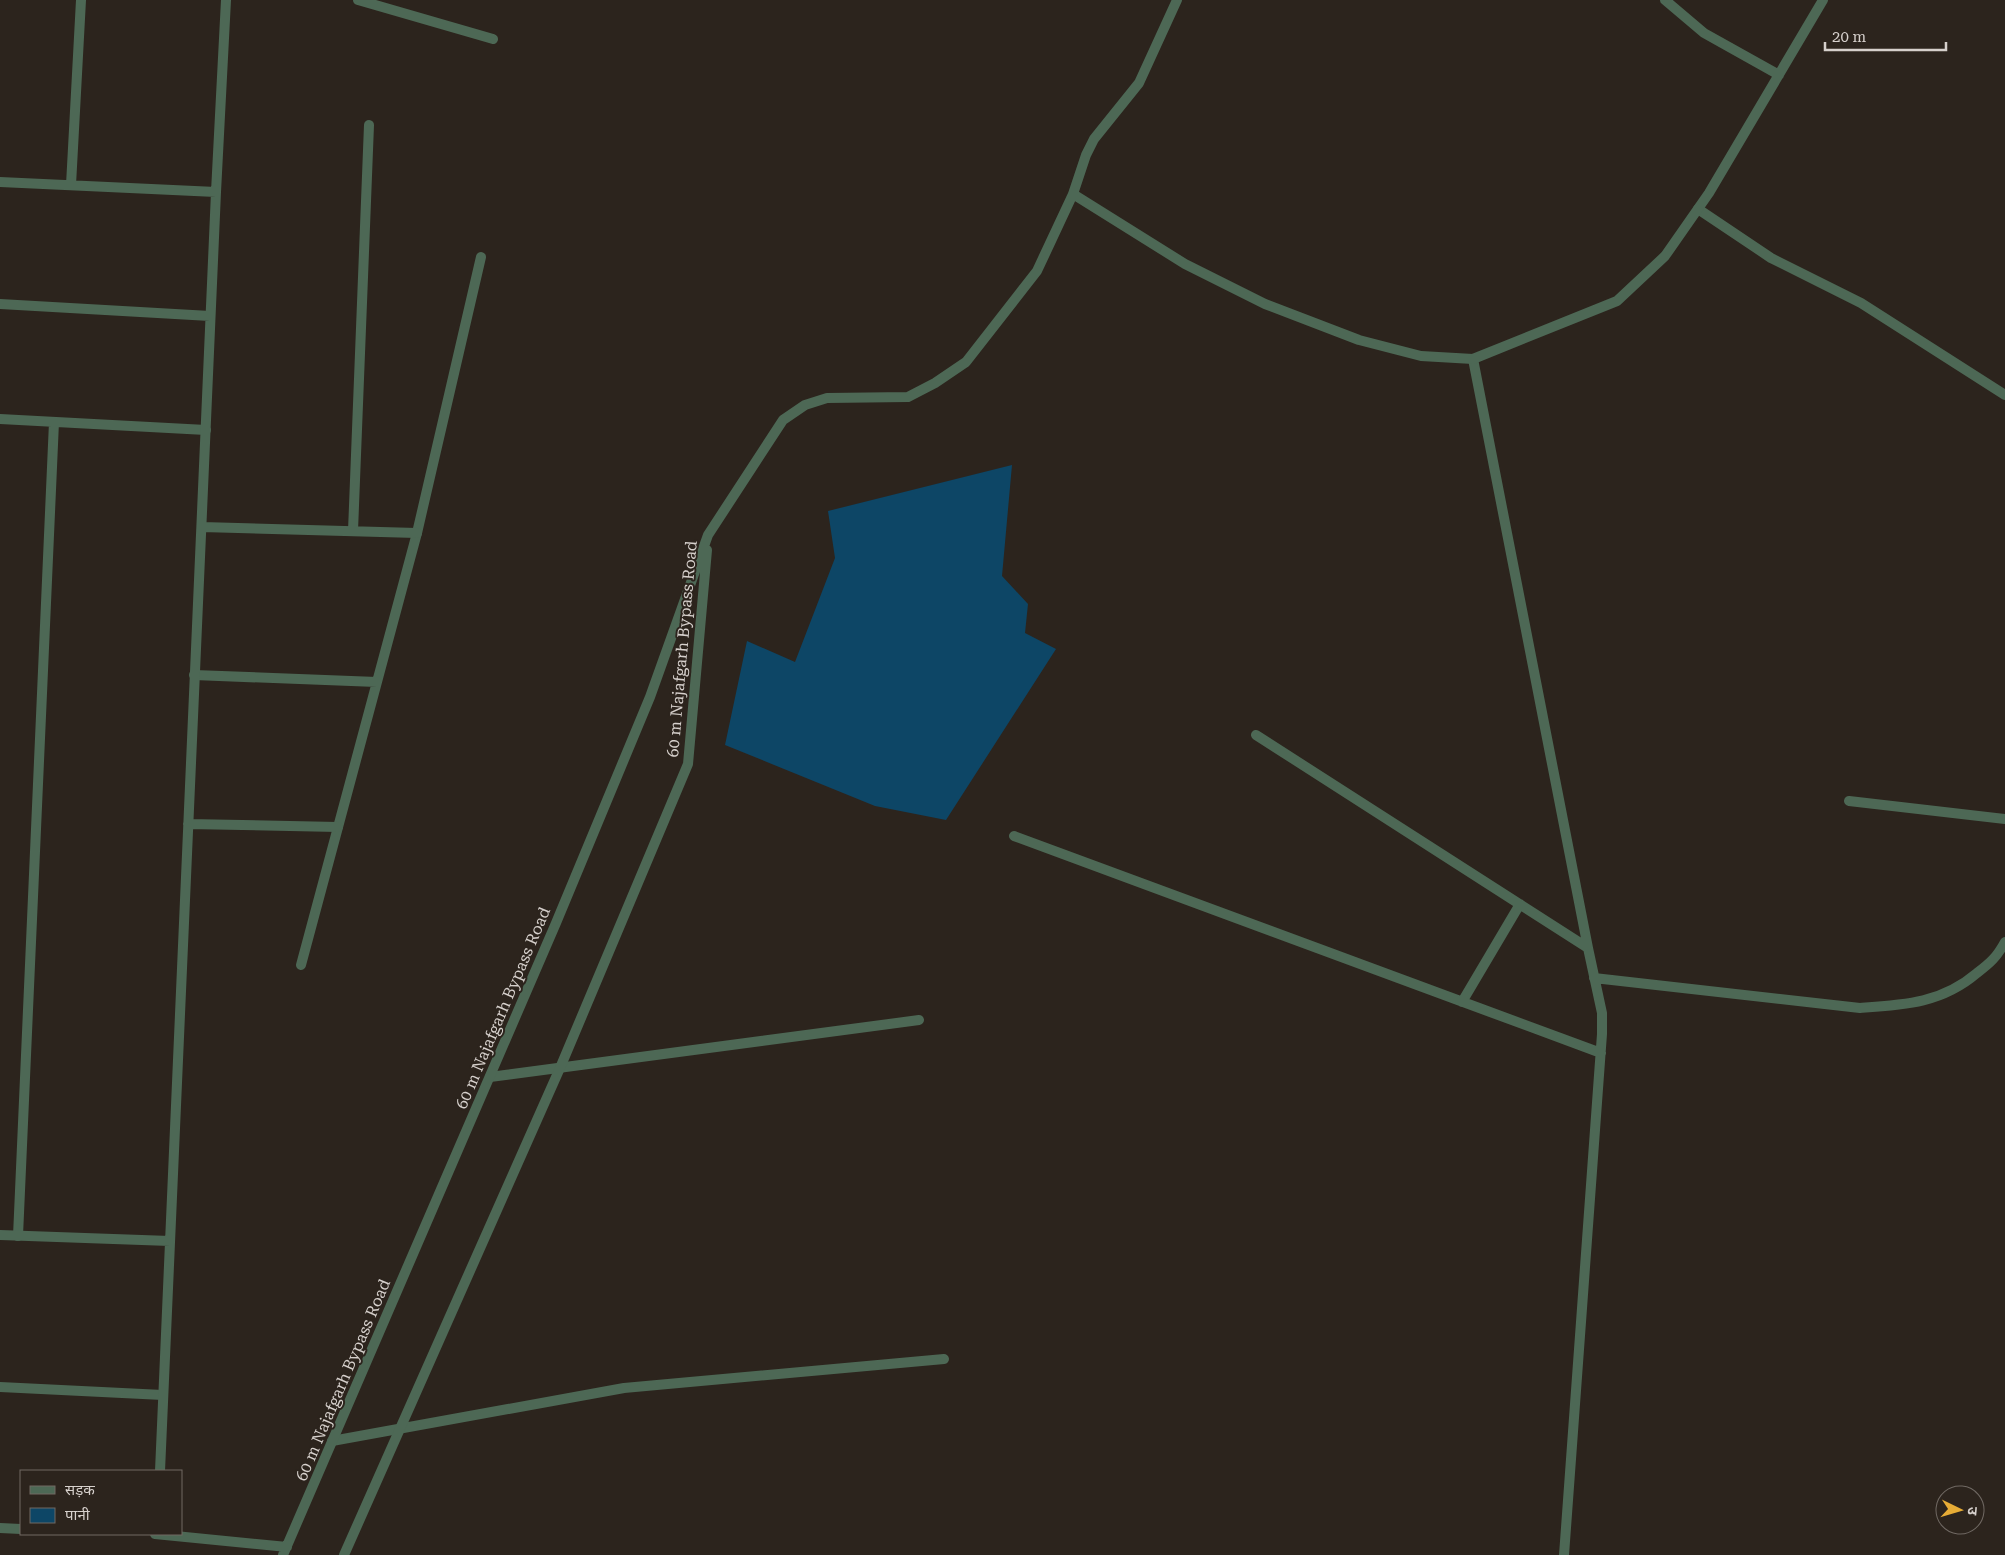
<svg xmlns="http://www.w3.org/2000/svg" width="2005" height="1555" font-family="'Roboto Serif','Noto Sans Devanagari',serif">
<style>
.water{fill:#0d4666}
.lines{fill:none;stroke-linecap:round;stroke-linejoin:round}
.lane{stroke:#4d6855;stroke-width:10}
.street{stroke:#4d6855;stroke-width:10}
.labels{text-anchor:middle;dominant-baseline:central;stroke-width:4;stroke-linejoin:round;paint-order:stroke}
.street-label{font-size:16px;fill:#d6d0cc;stroke:#2c241d}
</style>
<rect width="100%" height="100%" fill="#2c241d"/>
<!-- water -->
<path class="water" d="M1012 465 1002 576 1028 604 1025 633 1056 649 946 820 875 806 725 745 747 641 795 662 835 558 828 511Z"/>
<g class="lines">
<!-- lane -->
<path class="lane" d="M1698 209 1771 258 1861 303 2005 395
M1473 359 1588 948 1602 1013V1034L1564 1555
M0 419 206 430
M194 675 377 682
M1256 735 1588 948
M1849 801 2005 819
M1014 836 1601 1053
M301 965 417 533 481 257
M1594 978 1860 1008C1905 1005 1942 1003 1977 973 1990 963 1997 957 2005 942
M1462 1002 1520 904
M490 1077 919 1020
M18 1236 54 422
M0 1387 163 1395
M332 1441 624 1388 944 1359"/>
<!-- street -->
<path class="street" d="M358 0 493 39
M1665 0 1704 33 1779 75
M0 182 216 192
M71 185 81 0
M1073 194 1185 264 1265 304 1359 340 1421 356 1473 359 1617 301 1665 256 1709 193 1823 0
M0 304 210 316
M202 527 417 533
M353 531 369 125
M188 824 338 827
M0 1235 170 1241
M160 1471 216 192 226 0
M0 1528 21 1529
M155 1534 287 1547
M283 1555 556 923 650 697 708 535 783 420 805 405 827 398 908 397 935 383 966 362 1037 271 1073 194 1086 155 1094 139 1139 83 1177 0
M344 1555 560 1068 688 764 707 550"/>
</g>
<g class="labels">
<!-- street labels -->
<g class="street-label">
<text transform="translate(682 649) rotate(-85)">60 m Najafgarh Bypass Road</text>
<text transform="translate(503 1008) rotate(-67)">60 m Najafgarh Bypass Road</text>
<text transform="translate(343 1380) rotate(-67)">60 m Najafgarh Bypass Road</text>
</g>
</g>
<!-- legend -->
<rect x="20" y="1470" width="162" height="65" fill="#2c241d" stroke="#706963"/>
<rect x="30" y="1486" width="25" height="8" fill="#4d6855" stroke="#706963"/>
<text x="65" y="1495" font-size="15" fill="#d6d0cc">सड़क</text>
<rect x="30" y="1508" width="25" height="15" fill="#0d4666" stroke="#706963"/>
<text x="65" y="1520" font-size="15" fill="#d6d0cc">पानी</text>
<!-- north arrow -->
<g transform="translate(1960 1510) rotate(95)"><circle r="24" fill="#2c241d" stroke="#706963"/>
<path d="M0-4L9 19L0 12L-9 19Z" fill="#e7ac36"/>
<text y="-8" font-size="14" font-weight="bold" text-anchor="middle" fill="#d6d0cc">उ</text>
</g>
<!-- scale -->
<path d="M1825 42v8h121v-8" fill="none" stroke="#d6d0cc" stroke-width="2.5"/>
<text x="1832" y="42" font-size="15" fill="#d6d0cc" stroke="#2c241d" stroke-width="4" paint-order="stroke">20 m</text>
</svg>
